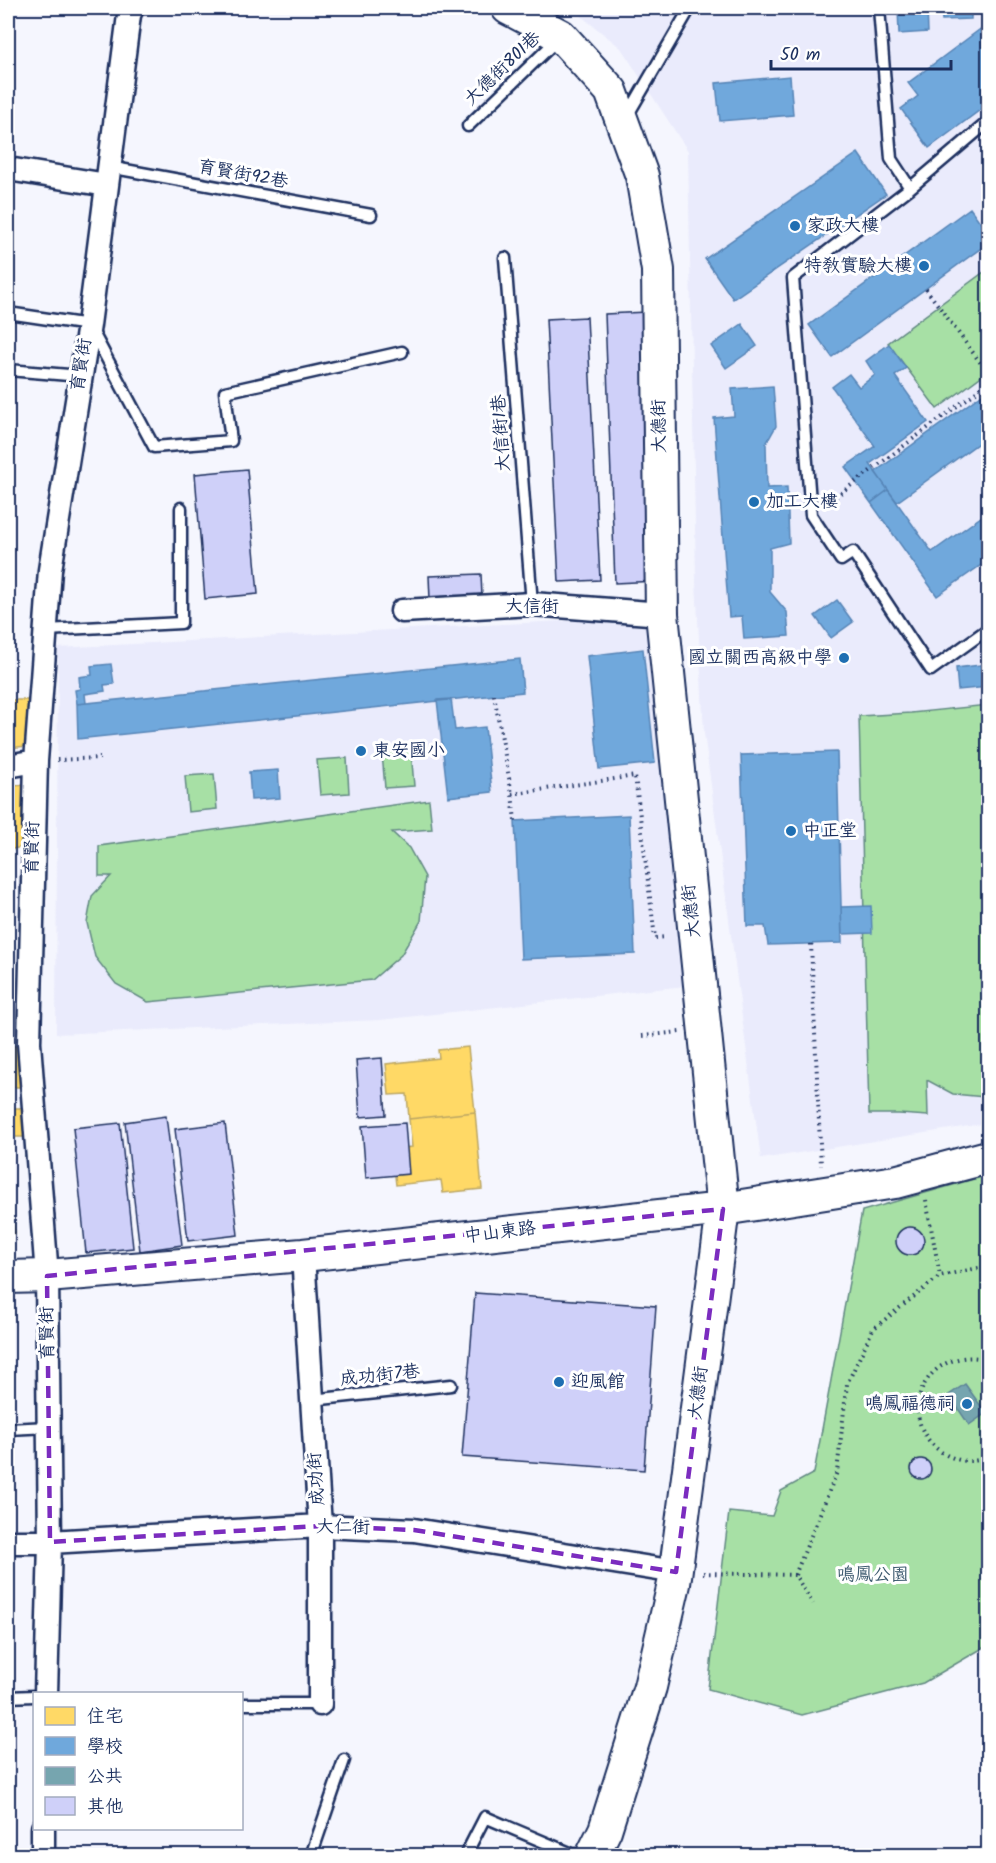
<svg xmlns="http://www.w3.org/2000/svg" width="996" height="1863" font-family="Kalam,'LXGW WenKai TC',sans-serif">
<style>
.built{fill:#eaebfc}
.green{fill:#a7e0a5;stroke:#618882;stroke-width:1.5}
.homes{fill:#ffd966;stroke:#bba664;stroke-width:1.5}
.schools{fill:#6fa8dc;stroke:#5684b6;stroke-width:1.5}
.public{fill:#76a5af;stroke:#5b8297;stroke-width:1.5}
.building{fill:#cfd0f9;stroke:#1b2f5e;stroke-width:1.5}
.lines{fill:none;stroke-linecap:round;stroke-linejoin:round}
.lane-casing{stroke:#1b2f5e;stroke-width:15}
.street-casing{stroke:#1b2f5e;stroke-width:27}
.secondary-casing{stroke:#1b2f5e;stroke-width:36}
.path{stroke:#1b2f5e;stroke-width:4;stroke-dasharray:1.5 4.5;stroke-linecap:butt}
.lane{stroke:#fff;stroke-width:10}
.street{stroke:#fff;stroke-width:22}
.secondary{stroke:#fff;stroke-width:32}
.marked{fill:none;stroke:#7b2cbf;stroke-width:4.5;stroke-dasharray:12 8;stroke-linejoin:round}
.poi-dot{fill:#1f6fb2;stroke:#fff;stroke-width:2}
.labels{text-anchor:middle;dominant-baseline:central;stroke-width:6;stroke-linejoin:round;paint-order:stroke}
.street-label{font-size:18px;fill:#1b2f5e;stroke:#fff}
.poi-label{font-size:18px;fill:#1b2f5e;stroke:#fff;text-anchor:start}
.park-label{font-size:18px;fill:#3e5b70;stroke:#fff}
</style>
<rect width="100%" height="100%" fill="#f5f6fe"/>
<filter id="ink" filterUnits="userSpaceOnUse"><feTurbulence type="fractalNoise" baseFrequency=".0167" numOctaves="2"/><feDisplacementMap in="SourceGraphic" scale="12" xChannelSelector="R" yChannelSelector="G"/><feConvolveMatrix kernelMatrix="1 2 1 2 8 2 1 2 1" color-interpolation-filters="sRGB"/></filter>
<g filter="url(#ink)">
<!-- built -->
<path class="built" d="M571 8H988V1123L761 1159 704 733 696 582 688 151 621 48Z
M653 616 685 986 380 1020 56 1034 58 648Z"/>
<!-- green -->
<path class="green" d="M988 269V371L937 409 888 343Z
M988 705V1096L985 1097 953 1094 927 1080 928 1116 899 1114H869L859 716 911 713Z
M411 750 414 786 385 788 382 753Z
M347 758 349 793 320 795 317 760Z
M214 774 217 809 188 812 185 776Z
M429 800 432 829 392 832 409 848 425 877 421 921 401 955 372 980 148 1002 116 984 95 957 87 923 92 896 111 876H99V846Z
M988 1175V1645L923 1683 802 1715 708 1689 729 1512 772 1516 781 1491 814 1473 862 1211Z"/>
<!-- homes -->
<path class="homes" d="M8 700H29L27 746 8 748Z
M28 785 22 847 8 850V786Z
M8 1046H17L22 1087H8Z
M468 1047 475 1112 409 1119 407 1094 389 1095 386 1064 439 1058 438 1050Z
M8 1108H24L30 1137H8Z
M475 1112 482 1189 443 1193 441 1180 396 1185 392 1149 412 1147 409 1119Z
M8 1187 15 1233 8 1235Z"/>
<!-- schools -->
<path class="schools" d="M898 8H927L928 32 899 34Z
M941 8H971V19L942 20Z
M983 27 988 35V104L929 148 901 109 918 96 908 83Z
M790 76 793 115 720 121 716 83Z
M858 153 886 194 733 299 705 259Z
M970 208 988 233V243L832 357 809 325Z
M742 324 757 346 726 368 711 346Z
M889 344 906 368 895 376 928 422 870 464 888 490 871 503 845 467 875 446 832 387 849 374 859 387 875 375 866 361Z
M773 386 776 426 766 444 767 488 787 487 789 543 770 548V592L787 612 789 636 744 639 742 616 729 617 714 418 734 416 732 389Z
M988 390V436L897 502 875 472Z
M888 490 932 552 988 512V560L937 596 871 503Z
M837 600 853 622 831 638 815 616Z
M643 649 655 763 599 769 587 656Z
M520 659 523 692 78 739 77 704Z
M111 664 114 684 104 685 105 691 85 694 86 703 77 704 75 690 80 689 79 677 92 675 91 666Z
M988 664V687L958 690 956 668Z
M451 699 455 730 485 727 492 792 448 797 437 700Z
M837 752 842 943 768 945 765 926H747L741 755Z
M278 770 280 798 251 800 249 772Z
M629 815 635 954 521 959 515 821Z
M871 906 872 933 842 934 841 907Z"/>
<!-- public -->
<path class="public" d="M965 1384 986 1413 969 1425 949 1395Z"/>
<!-- building -->
<path class="building" d="M647 312 657 581 615 583 605 314Z
M587 317 600 580 559 582 546 319Z
M247 469 258 594 205 599 195 474Z
M481 574 482 597 430 599 429 576Z
M382 1058 386 1115 360 1117 356 1060Z
M166 1116 182 1245 140 1251 125 1122Z
M120 1123 133 1248 86 1253 73 1128Z
M225 1123 238 1235 188 1241 175 1129Z
M405 1123 409 1174 366 1178 362 1126Z
M896 1241a14 14 0 1 1 28 0a14 14 0 1 1-28 0Z
M475 1293 656 1306 644 1470 462 1457Z
M911 1469a10 10 0 1 1 20 0a10 10 0 1 1-20 0Z"/>
<g class="lines">
<!-- lane casing -->
<g class="lane-casing">
<path id="lane" d="M879 8 891 159 910 188 793 278 811 515 841 560 853 552 931 670 988 629
M626 118 690 8
M468 126 558 39
M109 167 371 215
M910 188 988 122
M505 258 532 604
M8 313 89 325 154 447 231 441 225 392 402 352
M8 370 81 376
M46 630 181 623V508
M312 1400 451 1385
M8 1429 49 1427
M8 1697 34 1696
M242 1704H320
M311 1856 344 1760
M465 1856 485 1817 577 1856"/>
</g>
<!-- street casing -->
<g class="street-casing">
<path id="street" d="M8 169 107 185
M402 611 532 604 662 614
M8 766 36 761
M303 1255 320 1526V1704
M8 1542H50L320 1526 414 1530 676 1572
M46 1694 50 1542 47 1276 29 1043 36 761 50 570 89 325 129 15 132 8
M43 1856V1828"/>
</g>
<!-- secondary casing -->
<g class="secondary-casing">
<path id="secondary" d="M508 8 561 36 611 91 642 176 658 270 662 614 723 1209 674 1584 650 1687 605 1830 592 1856
M8 1277 47 1276 303 1255 723 1209 895 1182 988 1157"/>
</g>
<!-- path -->
<path class="path" d="M926 289 988 373
M826 504 988 383
M494 695 512 794 515 821
M57 760 100 758
M512 794 635 776 655 938 667 937
M811 944 821 1166
M642 1036 680 1032
M926 1200 940 1276
M988 1360C955 1350 921 1370 918 1406 916 1436 942 1461 970 1461 976 1461 983 1459 988 1457
M703 1573 795 1575 813 1604
M795 1575 837 1472 847 1384 873 1329 940 1276 988 1266"/>
<!-- lane -->
<use href="#lane" class="lane"/>
<!-- street -->
<use href="#street" class="street"/>
<!-- secondary -->
<use href="#secondary" class="secondary"/>
</g>
</g>
<!-- marked area -->
<path class="marked" d="M723 1209 676 1572 414 1530 320 1526 50 1542 47 1276Z"/>
<!-- markers -->
<g class="poi-dot">
<circle cx="795" cy="226" r="6"/>
<circle cx="924" cy="266" r="6"/>
<circle cx="754" cy="502" r="6"/>
<circle cx="844" cy="658" r="6"/>
<circle cx="361" cy="751" r="6"/>
<circle cx="791" cy="831" r="6"/>
<circle cx="559" cy="1382" r="6"/>
<circle cx="967" cy="1404" r="6"/>
</g>
<g class="labels">
<!-- street labels -->
<g class="street-label">
<text transform="translate(503 69) rotate(-44)">大德街801巷</text>
<text transform="translate(243 175) rotate(10)">育賢街92巷</text>
<text transform="translate(82 365) rotate(-81)">育賢街</text>
<text transform="translate(660 426) rotate(-91)">大德街</text>
<text transform="translate(502 433) rotate(-94)">大信街1巷</text>
<text x="532" y="607">大信街</text>
<text transform="translate(33 848) rotate(-89)">育賢街</text>
<text transform="translate(692 911) rotate(-96)">大德街</text>
<text transform="translate(500 1233) rotate(-7)">中山東路</text>
<text transform="translate(48 1333) rotate(-91)">育賢街</text>
<text transform="translate(380 1376) rotate(-6)">成功街7巷</text>
<text transform="translate(699 1393) rotate(-83)">大德街</text>
<text transform="translate(317 1479) rotate(-94)">成功街</text>
<text transform="translate(343 1528) rotate(1)">大仁街</text>
</g>
<!-- poi labels -->
<g class="poi-label">
<text x="807" y="226">家政大樓</text>
<text x="912" y="266" text-anchor="end">特教實驗大樓</text>
<text x="766" y="502">加工大樓</text>
<text x="832" y="658" text-anchor="end">國立關西高級中學</text>
<text x="373" y="751">東安國小</text>
<text x="803" y="831">中正堂</text>
<text x="571" y="1382">迎風館</text>
<text x="955" y="1404" text-anchor="end">鳴鳳福德祠</text>
</g>
<!-- park labels -->
<g class="park-label">
<text x="873" y="1575">鳴鳳公園</text>
</g>
</g>
<!-- margin -->
<rect width="996" height="1863" fill="none" stroke="#fff" stroke-width="30"/>
<rect x="15" y="15" width="966" height="1833" fill="none" stroke="#1b2f5e" stroke-width="2" filter="url(#ink)"/>
<!-- legend -->
<rect x="33" y="1692" width="210" height="138" fill="#ffffff" stroke="#a4acbf" stroke-width="1.5"/>
<rect x="45" y="1707" width="30" height="18" fill="#ffd966" stroke="#a4acbf" stroke-width="1.5"/>
<text x="87" y="1722" font-size="18" fill="#1b2f5e">住宅</text>
<rect x="45" y="1737" width="30" height="18" fill="#6fa8dc" stroke="#a4acbf" stroke-width="1.5"/>
<text x="87" y="1752" font-size="18" fill="#1b2f5e">學校</text>
<rect x="45" y="1767" width="30" height="18" fill="#76a5af" stroke="#a4acbf" stroke-width="1.5"/>
<text x="87" y="1782" font-size="18" fill="#1b2f5e">公共</text>
<rect x="45" y="1797" width="30" height="18" fill="#cfd0f9" stroke="#a4acbf" stroke-width="1.5"/>
<text x="87" y="1812" font-size="18" fill="#1b2f5e">其他</text>
<!-- scale -->
<path d="M771 60v9h180v-9" fill="none" stroke="#1b2f5e" stroke-width="3"/>
<text x="780" y="60" font-size="18" fill="#1b2f5e" stroke="#ffffff" stroke-width="4.5" paint-order="stroke">50 m</text>
</svg>
